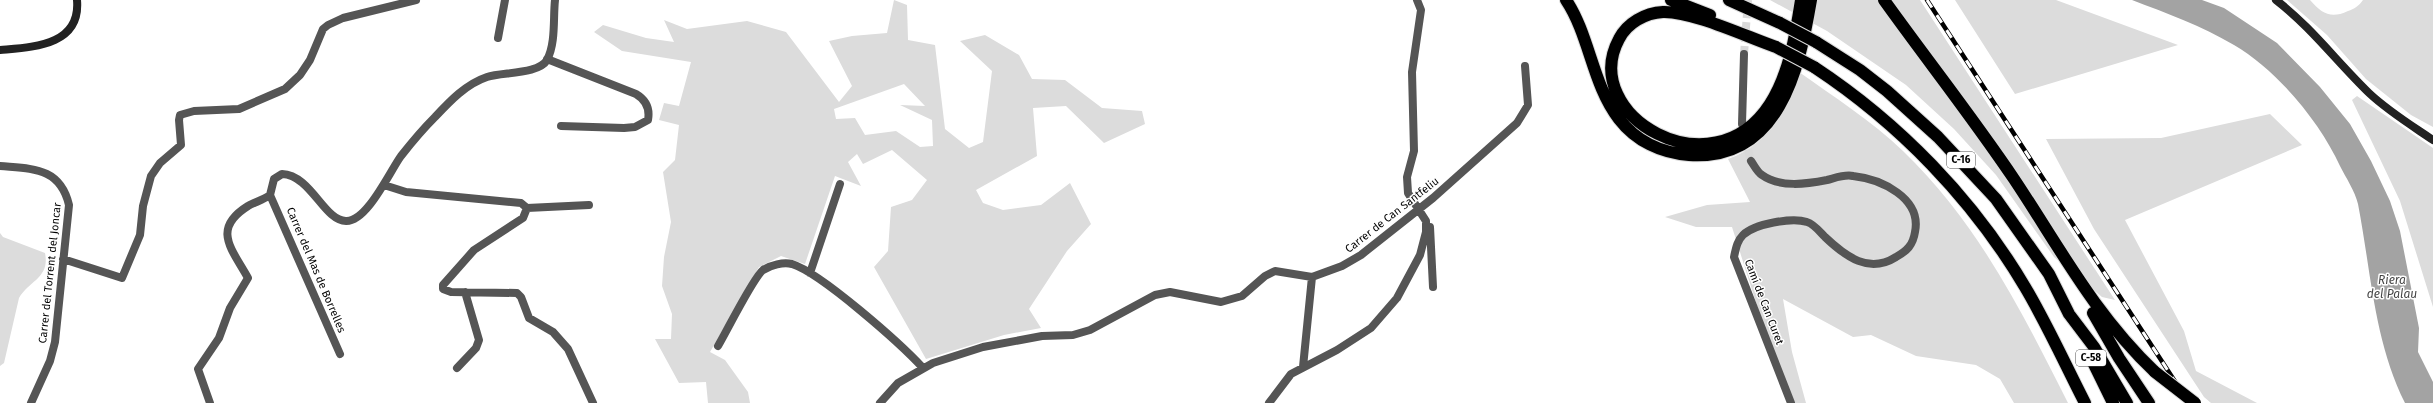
<svg xmlns="http://www.w3.org/2000/svg" width="2433" height="403" font-family="'Fira Sans',sans-serif">
<style>
.green{fill:#dcdcdc;fill-rule:evenodd}
.water{fill:#a3a3a3}
.lines{fill:none;stroke-linecap:round;stroke-linejoin:round}
.minor-tunnel{stroke:#d9d9d9;stroke-width:8;stroke-dasharray:8 4;stroke-linecap:butt}
.motorway-casing{stroke:#dbdbdb;stroke-width:14}
.minor{stroke:#555;stroke-width:8}
.secondary{stroke:#222;stroke-width:8}
.motorway{stroke:#000;stroke-width:12}
.rail-casing{stroke:#000;stroke-width:4.5}
.rail{stroke:#fff;stroke-width:3;stroke-dasharray:9;stroke-linecap:butt}
.motorway-bridge-casing{stroke:#dbdbdb;stroke-width:14;stroke-linecap:butt}
.motorway-bridge{stroke:#000;stroke-width:12}
.labels{text-anchor:middle;dominant-baseline:central;stroke-width:3;stroke-linejoin:round;paint-order:stroke}
.shield{fill:#fff;stroke:#4c4c4c;stroke-width:1}
.shield-label{font-size:10px;font-weight:bold;fill:#000}
.street-label{font-size:11px;fill:#000;stroke:#fff}
.water-label{font-size:12px;font-style:italic;fill:#444;stroke:#fff}
</style>
<rect width="100%" height="100%" fill="#fff"/>
<!-- green -->
<path class="green" d="M894 0 907 5 908 40 935 45 945 129 969 148 983 142 992 71 960 41 985 35 1019 55 1032 79 1065 80 1102 108 1142 111 1145 124 1104 143 1066 106 1033 108 1037 156 976 190 983 203 1003 210 1041 205 1070 183 1091 224 1067 251 1029 309 1041 328 1004 335 926 359 874 267 888 251 891 207 912 200 927 180 892 150 863 164 857 154 848 162 861 186 835 176 805 264 781 256 759 267 710 352 725 360 748 392 750 403H708L706 382 679 383 655 339H671L672 314 662 286 664 257 671 222 663 172 675 160 679 125 659 120 664 103 679 106 691 62 622 51 594 32 603 25 646 38 674 42 664 20 687 29 747 21 786 32 839 102 852 86 829 41 852 36 887 33ZM904 84 925 106 900 105 932 120 933 146 920 147 896 131 865 135 855 118 836 119 834 109Z
M1770 0H1920L2115 300 2102 297 2054 257 1996 175 1954 129 1906 85 1827 31Z
M1955 0H2056L2178 45 2015 94Z
M2287 0H2310C2322 14 2331 19 2348 11 2354 9 2359 6 2363 0H2433V127L2411 115 2366 79 2327 35Z
M1799 72C1834 97 1872 121 1903 151 1978 223 2022 312 2068 403H2014L2000 379 1976 365 1916 356 1871 335 1853 337 1783 299 1792 352 1806 403H1788L1732 227H1696L1665 217 1707 205 1750 202 1728 159C1766 146 1789 110 1799 72Z
M2357 96 2433 148V307L2400 201 2352 100Z
M2270 114 2302 145 2125 220 2184 331 2196 371 2257 403H2211L2204 397 2094 229 2046 139 2161 138Z
M0 233 3 237 45 253C50 278 30 280 19 298L4 363 0 366Z"/>
<!-- water -->
<path class="water" d="M2132 0H2202L2224 8 2277 43 2320 87 2350 124 2371 161 2390 201 2400 231 2419 328 2418 352 2433 382V403H2405C2374 341 2371 271 2358 204 2355 191 2346 178 2340 166 2320 122 2277 70 2234 45 2202 26 2166 13 2132 0Z"/>
<g class="lines">
<!-- minor-tunnel -->
<path class="minor-tunnel" d="M1744 54 1748 0
M1745 138 1751 161"/>
<!-- motorway casing -->
<g class="motorway-casing">
<path id="motorway" d="M1566 0C1590 36 1592 84 1619 119 1636 141 1661 153 1689 155 1779 161 1799 70 1811 0
M1671 0 1710 15
M1729 0 1780 23
M1884 0C1927 60 1973 118 2014 179 2060 248 2094 314 2155 372
M1816 42 1860 70 1887 91 1938 137 1996 199 2049 274 2069 314 2094 347 2127 403
M1776 47C1747 37 1692 11 1663 12 1645 13 1627 23 1619 39 1578 115 1712 194 1770 104 1789 75 1796 33 1801 0
M1814 67C1899 123 1973 199 2025 287 2047 324 2065 364 2085 403
M2093 313 2119 358 2149 403
M2091 358 2113 403"/>
</g>
<!-- minor -->
<path class="minor" d="M498 38 505 0
M547 59 636 94C646 100 650 109 648 120L635 127 624 128 561 126
M1742 124 1744 54
M1751 161C1754 165 1757 172 1762 175 1780 188 1807 184 1827 180 1835 178 1845 174 1853 176 1881 179 1922 198 1915 232 1913 245 1907 251 1896 257 1869 274 1846 257 1825 237 1820 232 1814 224 1807 222 1792 217 1754 224 1743 235 1737 241 1736 248 1734 257L1791 403
M0 166C32 169 60 167 69 205L55 342 50 361 31 403
M384 185 406 192 521 203 527 208 589 205
M270 195 340 354
M527 208 523 218 474 250 443 285V289L451 292 517 293 521 297 529 318 553 332 568 349 593 403
M1430 227 1433 287
M63 259 122 278 140 235 143 206 151 176 160 163 181 145 179 120 180 115 194 111 239 109 285 89 300 75 310 60 323 29 328 25 343 18 416 0
M810 273 840 184
M718 346C727 331 753 278 763 270 771 265 783 262 792 264 821 273 901 344 923 368
M1303 367 1312 277
M457 368 476 348 479 340 465 292
M210 403 198 369 219 338 230 308 248 278C232 249 211 229 248 206 255 202 263 200 270 195L274 179 282 174C311 175 324 221 346 221 367 222 390 171 401 156 412 142 423 129 435 117 450 101 466 84 487 77 503 72 539 74 547 60 556 43 553 18 555 0
M880 403 898 383 933 363 983 347 1042 336 1073 335 1090 330 1155 295 1170 292 1221 302 1242 296 1265 276 1275 271 1312 277 1342 266 1361 255 1433 198 1517 123 1528 105 1525 66
M1269 403 1291 374 1337 350 1371 328 1397 298 1420 255 1426 232V221L1408 193 1407 177 1414 151 1412 72 1421 10 1417 0"/>
<!-- secondary -->
<path class="secondary" d="M2276 0C2311 27 2337 62 2369 93 2388 111 2411 125 2433 140
M0 50C32 47 81 46 77 0"/>
<!-- motorway -->
<use href="#motorway" class="motorway"/>
<!-- rail casing -->
<g class="rail-casing">
<path id="rail" d="M1927 0 2189 403"/>
</g>
<!-- rail -->
<use href="#rail" class="rail"/>
<!-- motorway-bridge casing -->
<g class="motorway-bridge-casing">
<path id="motorway-bridge" d="M1780 23 1816 42
M1776 47 1814 67
M2155 372 2195 403"/>
</g>
<!-- motorway-bridge -->
<use href="#motorway-bridge" class="motorway-bridge"/>
</g>
<g class="labels">
<!-- shield labels -->
<g class="shield">
<rect x="1947" y="152" width="28" height="16" rx="3"/>
<rect x="2076" y="350" width="30" height="16" rx="3"/>
</g>
<g class="shield-label">
<text x="1961" y="160">C-16</text>
<text x="2091" y="358">C-58</text>
</g>
<!-- street labels -->
<g class="street-label">
<text transform="translate(1392 215) rotate(-38)">Carrer de Can Santfeliu</text>
<text transform="translate(316 270) rotate(67)">Carrer del Mas de Borrelles</text>
<text transform="translate(50 273) rotate(-84)">Carrer del Torrent del Joncar</text>
<text transform="translate(1764 302) rotate(69)">Camí de Can Curet</text>
</g>
<!-- water labels -->
<g class="water-label">
<text x="2392" y="280">Riera<tspan x="2392" dy="14">del Palau</tspan></text>
</g>
</g>
</svg>
